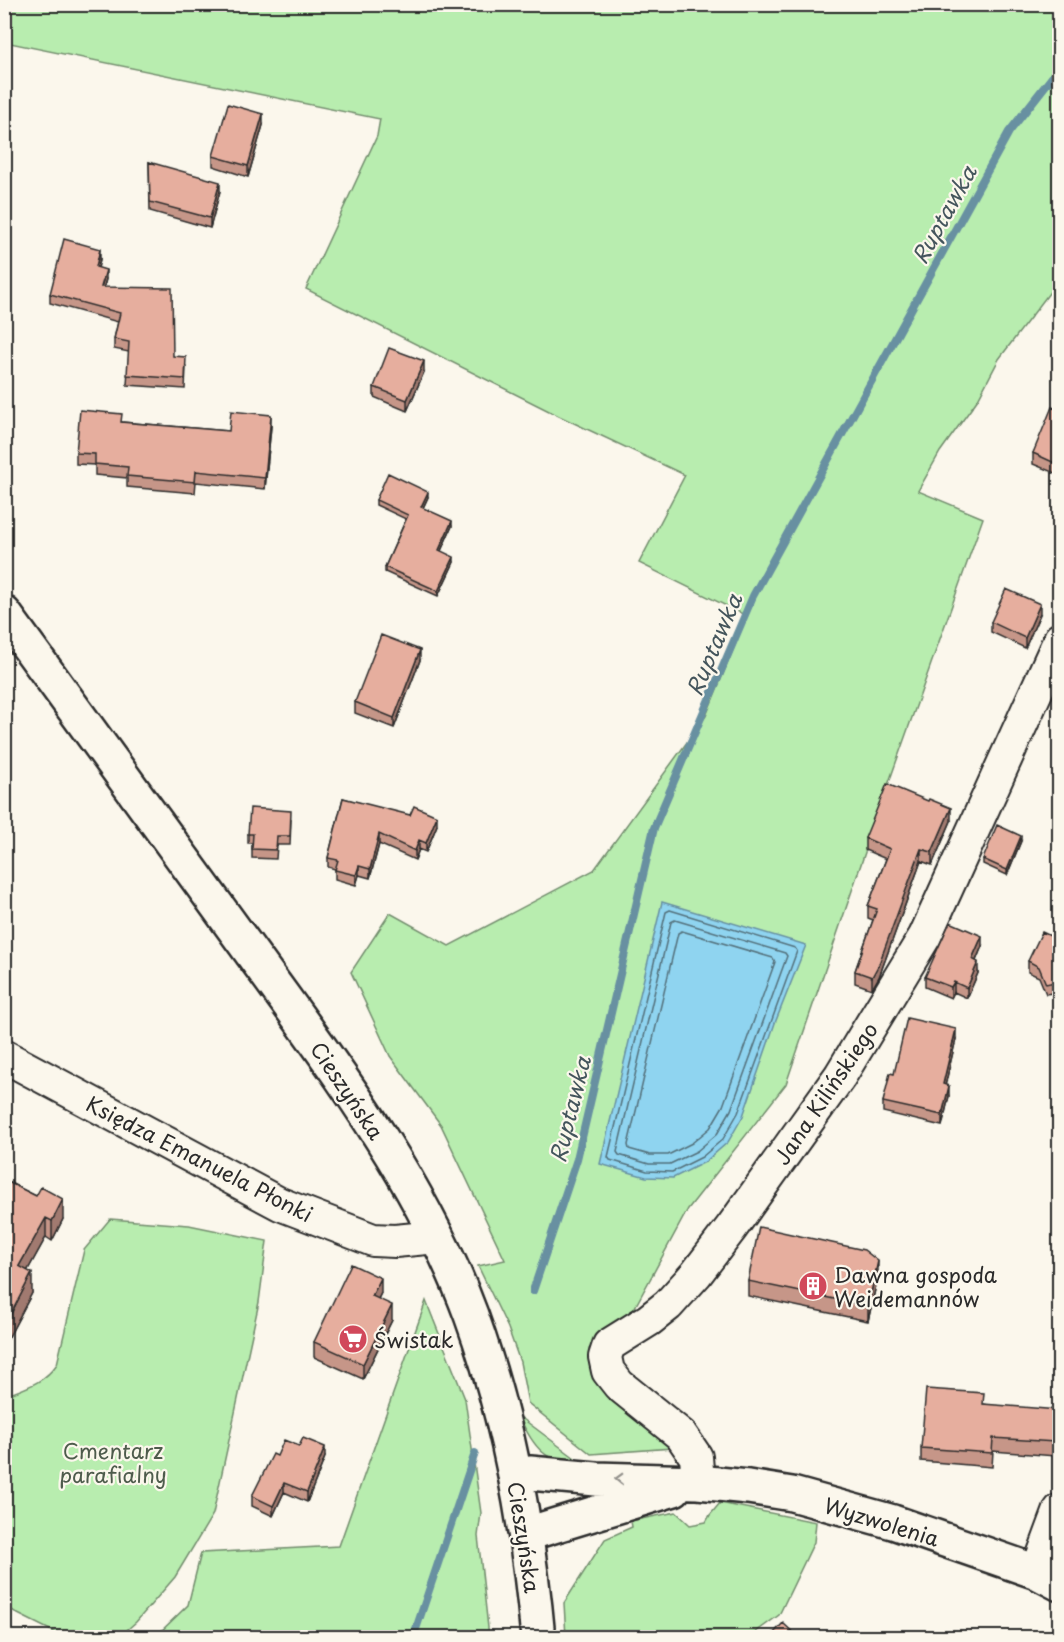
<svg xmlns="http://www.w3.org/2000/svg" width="1064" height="1642" font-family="'Playpen Sans',sans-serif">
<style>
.green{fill:#b8edaf;stroke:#728c6d;stroke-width:1.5}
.water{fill:#8fd4f0;stroke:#6790a1;stroke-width:1.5}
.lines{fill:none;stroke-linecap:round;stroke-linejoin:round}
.shore{stroke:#536f7a;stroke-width:1.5}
.stream{stroke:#6790a1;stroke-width:8}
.minor-casing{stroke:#2b2b2b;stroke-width:36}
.tertiary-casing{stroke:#2b2b2b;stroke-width:38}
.secondary-casing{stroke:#2b2b2b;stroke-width:38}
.minor{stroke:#fbf7ec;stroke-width:32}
.tertiary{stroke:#fbf7ec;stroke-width:33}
.secondary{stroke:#fbf7ec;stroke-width:33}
.wall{fill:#c69688;stroke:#2b2b2b;stroke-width:1.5}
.shaded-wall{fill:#a17a6f;stroke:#2b2b2b;stroke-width:1.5}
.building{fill:#e6ae9e;stroke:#2b2b2b;stroke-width:1.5}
.oneway{stroke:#93918c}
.labels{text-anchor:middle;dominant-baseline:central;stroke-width:4.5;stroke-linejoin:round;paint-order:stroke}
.street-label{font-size:21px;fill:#2b2b2b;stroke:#fbf7ec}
.poi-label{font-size:21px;fill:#2b2b2b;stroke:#fbf7ec;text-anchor:start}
.park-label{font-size:21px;fill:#4e5c4c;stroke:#fbf7ec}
.water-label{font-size:22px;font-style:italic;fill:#44555c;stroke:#fbf7ec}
</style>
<rect width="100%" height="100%" fill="#fbf7ec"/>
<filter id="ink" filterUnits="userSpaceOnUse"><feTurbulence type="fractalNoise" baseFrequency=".0167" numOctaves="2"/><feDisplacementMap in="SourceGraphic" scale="12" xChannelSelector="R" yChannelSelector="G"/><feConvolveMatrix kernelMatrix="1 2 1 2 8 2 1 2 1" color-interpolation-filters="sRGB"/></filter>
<g filter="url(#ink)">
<!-- green -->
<path class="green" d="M5 4 1059 5V280L999 359 978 399 940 452 918 491 983 518 888 785 786 1084 688 1209 634 1309 639 1318 598 1339 589 1349 591 1362 672 1448 591 1454 528 1403 520 1362 508 1328 478 1266 505 1260 441 1125 390 1056 351 972 390 913 449 946 594 870 706 716 747 616 639 563 685 475 559 416 306 289 377 136 380 119 5 42Z
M110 1219 189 1225 267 1241 259 1302 213 1514 175 1577 136 1622 119 1637H64L18 1614 5 1605V1396C25 1388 44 1383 57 1364L84 1250Z
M426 1301 465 1399 481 1513 478 1536 489 1637H155L188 1605 201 1553 339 1546Z
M519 1416 583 1464C546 1465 533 1447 519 1416Z
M720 1503 816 1522 814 1542 779 1615 749 1637H566L564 1603 605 1539 632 1527 631 1521 676 1512 690 1525 706 1522 710 1515Z"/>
<!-- water -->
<path class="water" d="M662 902 806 945 775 1023 743 1116 728 1142 705 1162 673 1178 646 1177 600 1164Z"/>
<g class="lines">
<!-- shore -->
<path class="shore" d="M670 910 795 948 797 951 738 1113 723 1139 702 1157 672 1172 647 1171 610 1160 608 1157 666 912Z
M675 920 785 953 787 956 731 1110 717 1134 697 1151 670 1164H649L619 1155 617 1152 671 922Z
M682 931 773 958 775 962 723 1106 710 1128 692 1143 668 1155H650L629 1149 628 1145 678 933Z"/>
<!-- stream -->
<path class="stream" d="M533 1291 577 1159 654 828 753 596 1009 132 1060 67
M413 1638 475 1453"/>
<!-- minor casing -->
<g class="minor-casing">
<path id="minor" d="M4 1056 280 1204 373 1240 395 1241 437 1237
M698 1482 696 1457 681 1435 619 1385 608 1371 605 1357 609 1345 649 1320 668 1305 696 1274 732 1227 840 1076 925 936 1060 639
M1037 1572 1060 1510"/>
</g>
<!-- tertiary casing -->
<g class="tertiary-casing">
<path id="tertiary" d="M515 1475 530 1473 596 1479 698 1482 748 1487 792 1494 893 1522 1037 1572 1060 1584
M527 1534 674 1489"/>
</g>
<!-- secondary casing -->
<g class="secondary-casing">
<path id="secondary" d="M4 613C89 729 174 845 258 962 339 1073 423 1185 471 1315 509 1419 528 1528 538 1638"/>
</g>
<!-- minor -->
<use href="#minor" class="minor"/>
<!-- tertiary -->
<use href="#tertiary" class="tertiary"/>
<!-- secondary -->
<use href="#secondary" class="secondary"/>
</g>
<!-- wall -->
<path class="wall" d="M263 125 248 177 213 166V156Z
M149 162 220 191 210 228 150 211Z
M100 259 98 268 106 279 104 287 173 356 186 367 185 389 127 385 129 352 114 349V339L118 322 50 303V294Z
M424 372 407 411 374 397V387Z
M1059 410 1057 474 1033 464V453Z
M122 422 229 431 271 426 265 489 196 482 195 493 127 487V478L95 475V465L76 464V453Z
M428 497 423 508 452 526 441 551 454 562 438 596 385 572V567L406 519 376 505V500Z
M1040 614 1025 648 991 632V622Z
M420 660 394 728 355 713V702Z
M343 798 437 825 426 852 419 849 415 860 379 844 370 878 359 875 356 885 335 879V869L328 867V858Z
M291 820 290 845H277L276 859 252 858V843H248V834Z
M951 821 932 865 921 861 879 977 872 989 855 983V971L873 920 868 918V906L886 859 865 850V838Z
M1021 841 1007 875 983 864V859Z
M1059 940V992L1046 994 1039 977 1028 972V961Z
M982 946 976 961 978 973 967 998 954 992 951 998 925 987V977Z
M956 1039 945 1085 949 1096 942 1126 883 1112V1102L894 1074Z
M4 1180 36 1196 63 1219 52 1241 46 1237 27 1271 32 1293 4 1346Z
M878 1276 868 1321 748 1296V1281Z
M381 1293 378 1299 392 1320 363 1379 314 1357V1342Z
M984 1404 1058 1423 1055 1456 993 1451 992 1467 921 1461V1448Z
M277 1456 325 1457 307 1502 284 1492 273 1516 252 1506V1496Z"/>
<!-- shaded-wall -->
<path class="shaded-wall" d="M263 114V125L248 177V166Z
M220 182V191L210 228V218Z
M100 249V259L96 277V267Z
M106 270V279L101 297V287Z
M424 361V372L407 411V400Z
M271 415V426L265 489V478Z
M1059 459V470L1057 474V464Z
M428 492V497L421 512V507Z
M452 521V526L439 555V550Z
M454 557V562L438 596V591Z
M1040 604V614L1025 648V638Z
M420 650V660L394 728V718Z
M951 808V821L932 865V852Z
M437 816V825L426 852V843Z
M379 834V844L370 878V869Z
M1021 836V841L1007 875V870Z
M419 840V849L415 860V851Z
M921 849V861L879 977 872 989V977Z
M359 866V875L356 885V875Z
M982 936V946L972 970V959Z
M978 962V973L967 998V988Z
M954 982V992L951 998V987Z
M956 1029V1039L943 1095V1084Z
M949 1086V1096L942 1126V1115Z
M63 1199V1219L52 1241V1221Z
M46 1218V1237L19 1286V1266Z
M878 1261V1276L868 1321V1306Z
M32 1273V1293L4 1346V1327Z
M381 1278V1293L372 1311V1296Z
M392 1305V1320L363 1379V1364Z
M1058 1410V1423L1055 1456V1442Z
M325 1447V1457L307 1502V1492Z
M284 1483V1492L273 1516V1506Z"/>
<!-- building -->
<path class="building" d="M228 104 263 114 248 166 213 156Z
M149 162 220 182 210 218 150 202Z
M64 239 100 249 96 267 106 270 101 287 172 288 173 356 186 357 185 379 127 375 129 342 114 339 120 313 50 294Z
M389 348 424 361 407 400 374 387Z
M1052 407 1059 410V459L1057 464 1033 453Z
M80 410 122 414 121 422 229 431 231 411 271 415 265 478 196 471 195 482 127 476 128 467 95 464V454L76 453Z
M388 473 428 492 421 507 452 521 439 550 454 557 438 591 385 567 408 515 376 500Z
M1006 589 1040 604 1025 638 991 622Z
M381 635 420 650 394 718 355 702Z
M887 784 928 801 929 799 951 808 932 852 921 849 879 964 872 977 855 971 877 909 868 906 890 849 865 838Z
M343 798 410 815 414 806 437 816 426 843 419 840 415 851 379 834 370 869 359 866 356 875 335 870 338 860 328 858Z
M250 808 291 811 290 836H277L276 850 252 849 253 834H248Z
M997 825 1021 836 1007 870 983 859Z
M950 922 982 936 972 959 978 962 967 988 954 982 951 987 925 977Z
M1042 932 1059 940V981L1046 984 1039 967 1028 961Z
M907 1018 956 1029 943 1084 949 1086 942 1115 883 1102 890 1073 894 1074Z
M4 1180 36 1196 41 1187 63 1199 52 1221 46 1218 19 1266 32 1273 4 1327Z
M759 1227 864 1250 878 1261 868 1306 748 1281Z
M351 1264 381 1278 372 1296 392 1305 363 1364 314 1342Z
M926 1389 984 1393 983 1404 1058 1410 1055 1442 993 1438 992 1453 921 1448Z
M303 1438 325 1447 307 1492 284 1483 273 1506 252 1496 273 1454 277 1456 284 1440 299 1446Z
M783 1623 799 1638H769Z"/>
<!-- one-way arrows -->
<defs><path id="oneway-chevron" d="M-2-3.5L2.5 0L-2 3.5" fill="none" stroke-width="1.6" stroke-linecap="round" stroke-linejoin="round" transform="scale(1.5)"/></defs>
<use class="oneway" href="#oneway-chevron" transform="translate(619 1479) rotate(-178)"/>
</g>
<!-- icons -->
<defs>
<g id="building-disc" transform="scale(1.5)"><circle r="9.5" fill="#d1495b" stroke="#fbf7ec"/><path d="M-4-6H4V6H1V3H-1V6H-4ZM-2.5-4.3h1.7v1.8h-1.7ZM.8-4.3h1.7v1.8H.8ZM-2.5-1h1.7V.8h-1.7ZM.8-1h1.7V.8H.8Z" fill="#fff"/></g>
<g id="supermarket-disc" transform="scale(1.5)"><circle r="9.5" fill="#d1495b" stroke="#fbf7ec"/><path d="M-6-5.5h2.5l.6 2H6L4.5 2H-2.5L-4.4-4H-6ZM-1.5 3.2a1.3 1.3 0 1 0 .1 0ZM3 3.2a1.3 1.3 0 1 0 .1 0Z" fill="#fff"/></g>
</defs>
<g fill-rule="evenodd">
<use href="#building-disc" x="813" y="1286"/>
<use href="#supermarket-disc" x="353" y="1339"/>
</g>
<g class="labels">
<!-- street labels -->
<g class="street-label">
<text transform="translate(348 1090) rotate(56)">Cieszyńska</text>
<text transform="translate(825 1093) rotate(-56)">Jana Kilińskiego</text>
<text transform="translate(200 1158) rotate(27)">Księdza Emanuela Płonki</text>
<text transform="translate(882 1521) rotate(17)">Wyzwolenia</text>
<text transform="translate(525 1537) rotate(81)">Cieszyńska</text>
</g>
<!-- poi labels -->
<g class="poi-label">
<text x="834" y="1274">Dawna gospoda<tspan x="834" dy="24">Weidemannów</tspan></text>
<text x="374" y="1339">Świstak</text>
</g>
<!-- park labels -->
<g class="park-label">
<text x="113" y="1450">Cmentarz<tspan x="113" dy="24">parafialny</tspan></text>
</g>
<!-- water labels -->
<g class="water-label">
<text transform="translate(943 214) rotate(-61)">Ruptawka</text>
<text transform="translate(713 644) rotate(-67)">Ruptawka</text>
<text transform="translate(569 1109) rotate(-76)">Ruptawka</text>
</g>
</g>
<!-- margin -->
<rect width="1064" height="1642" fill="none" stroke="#fbf7ec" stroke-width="24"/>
<rect x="12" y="12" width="1040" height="1618" fill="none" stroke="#2b2b2b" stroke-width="2" filter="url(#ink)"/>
</svg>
